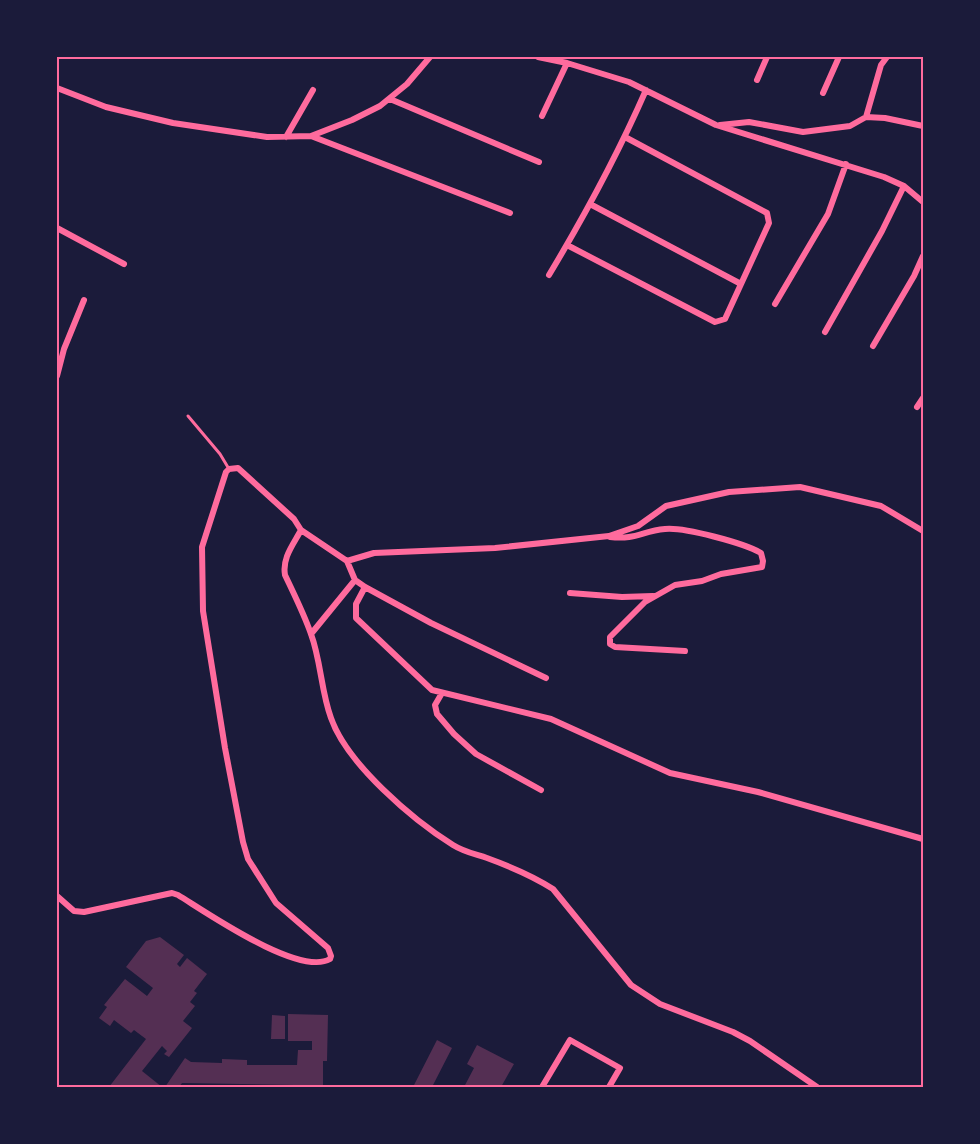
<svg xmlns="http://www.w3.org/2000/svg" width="980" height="1144" font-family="'PT Sans',sans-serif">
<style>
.building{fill:#542f53}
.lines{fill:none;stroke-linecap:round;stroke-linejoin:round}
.service{stroke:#ff6b9d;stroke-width:3}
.minor{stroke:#ff6b9d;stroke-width:6}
.neatline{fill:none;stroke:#ff6b9d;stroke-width:2}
</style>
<rect width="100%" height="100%" fill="#1b1b3a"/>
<!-- building -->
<path class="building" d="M160 937 184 955 177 964 180 967 187 958 207 974 194 991 197 993 190 1002 195 1006 183 1021 192 1028 169 1057 164 1054 167 1051 162 1046 142 1071 162 1087H109L146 1039 134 1030 131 1033 114 1020 110 1026 99 1018 107 1007 104 1005 125 979 147 996 153 988 126 967 146 941Z
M288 1014 328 1015 327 1061H323V1087H295V1085L182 1083 179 1087H165L185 1058 191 1062 222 1063V1059L247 1060V1065H297L298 1050H312V1041H288Z
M272 1015 285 1016V1039H271Z
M437 1040 452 1048 432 1087H413Z
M477 1045 514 1064 501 1087H464L474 1068 467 1064Z"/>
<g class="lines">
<!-- service -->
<path class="service" d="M188 416 220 454 229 469"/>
<!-- minor -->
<path class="minor" d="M538 57 567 63 629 82 716 125 884 177 904 186 923 202
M757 80 767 57
M57 88 106 107 173 123 267 137 311 136 352 120 380 106 407 84 430 57
M823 93 839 57
M390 99 539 162
M542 116 567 63
M866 117 885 118 923 126
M720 125 749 122 803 132 850 126 866 117 881 65 887 57
M311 136 510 213
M286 137 313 90
M590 204 741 284
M57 228 124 264
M567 245 715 322 725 319 769 223 767 213 625 137
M549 275C585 215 618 154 646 90
M775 304 828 214 846 164
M825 332 882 231 904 186
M873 346 914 276 923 256
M57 376 64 349 84 300
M917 407 923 398
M301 530C293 545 282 558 285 575 294 594 304 614 311 634 321 661 321 691 331 718 347 764 413 820 453 845 464 852 475 854 487 858 509 866 533 876 553 889L631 985 660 1004 733 1032 750 1041 817 1087
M610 537C636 540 642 531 665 529 684 527 744 543 761 553L763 561 762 567 721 574 702 581 675 585 645 602 610 637V644L615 647 685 651
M347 561 355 580 365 587 431 623 546 678
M365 587 356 604V618L432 690 551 719 670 773 758 792 923 839
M570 593 622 597 653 596
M311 634 355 580
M442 693 435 705 437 714 454 734 476 754 541 790
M57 896 74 911 84 912 172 893 178 895C206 912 299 977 330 959L331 956 328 948 276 903 248 859 243 842 225 748 203 611 202 547 226 472 229 469 238 468 294 519 301 530 347 561 374 553 495 548 609 536 638 526 666 506 729 492 800 487 881 506 923 531
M542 1087 570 1040 620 1068 609 1087"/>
</g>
<!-- border -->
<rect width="980" height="1144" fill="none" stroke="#1b1b3a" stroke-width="117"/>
<rect x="58" y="58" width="864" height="1028" class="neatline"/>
</svg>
